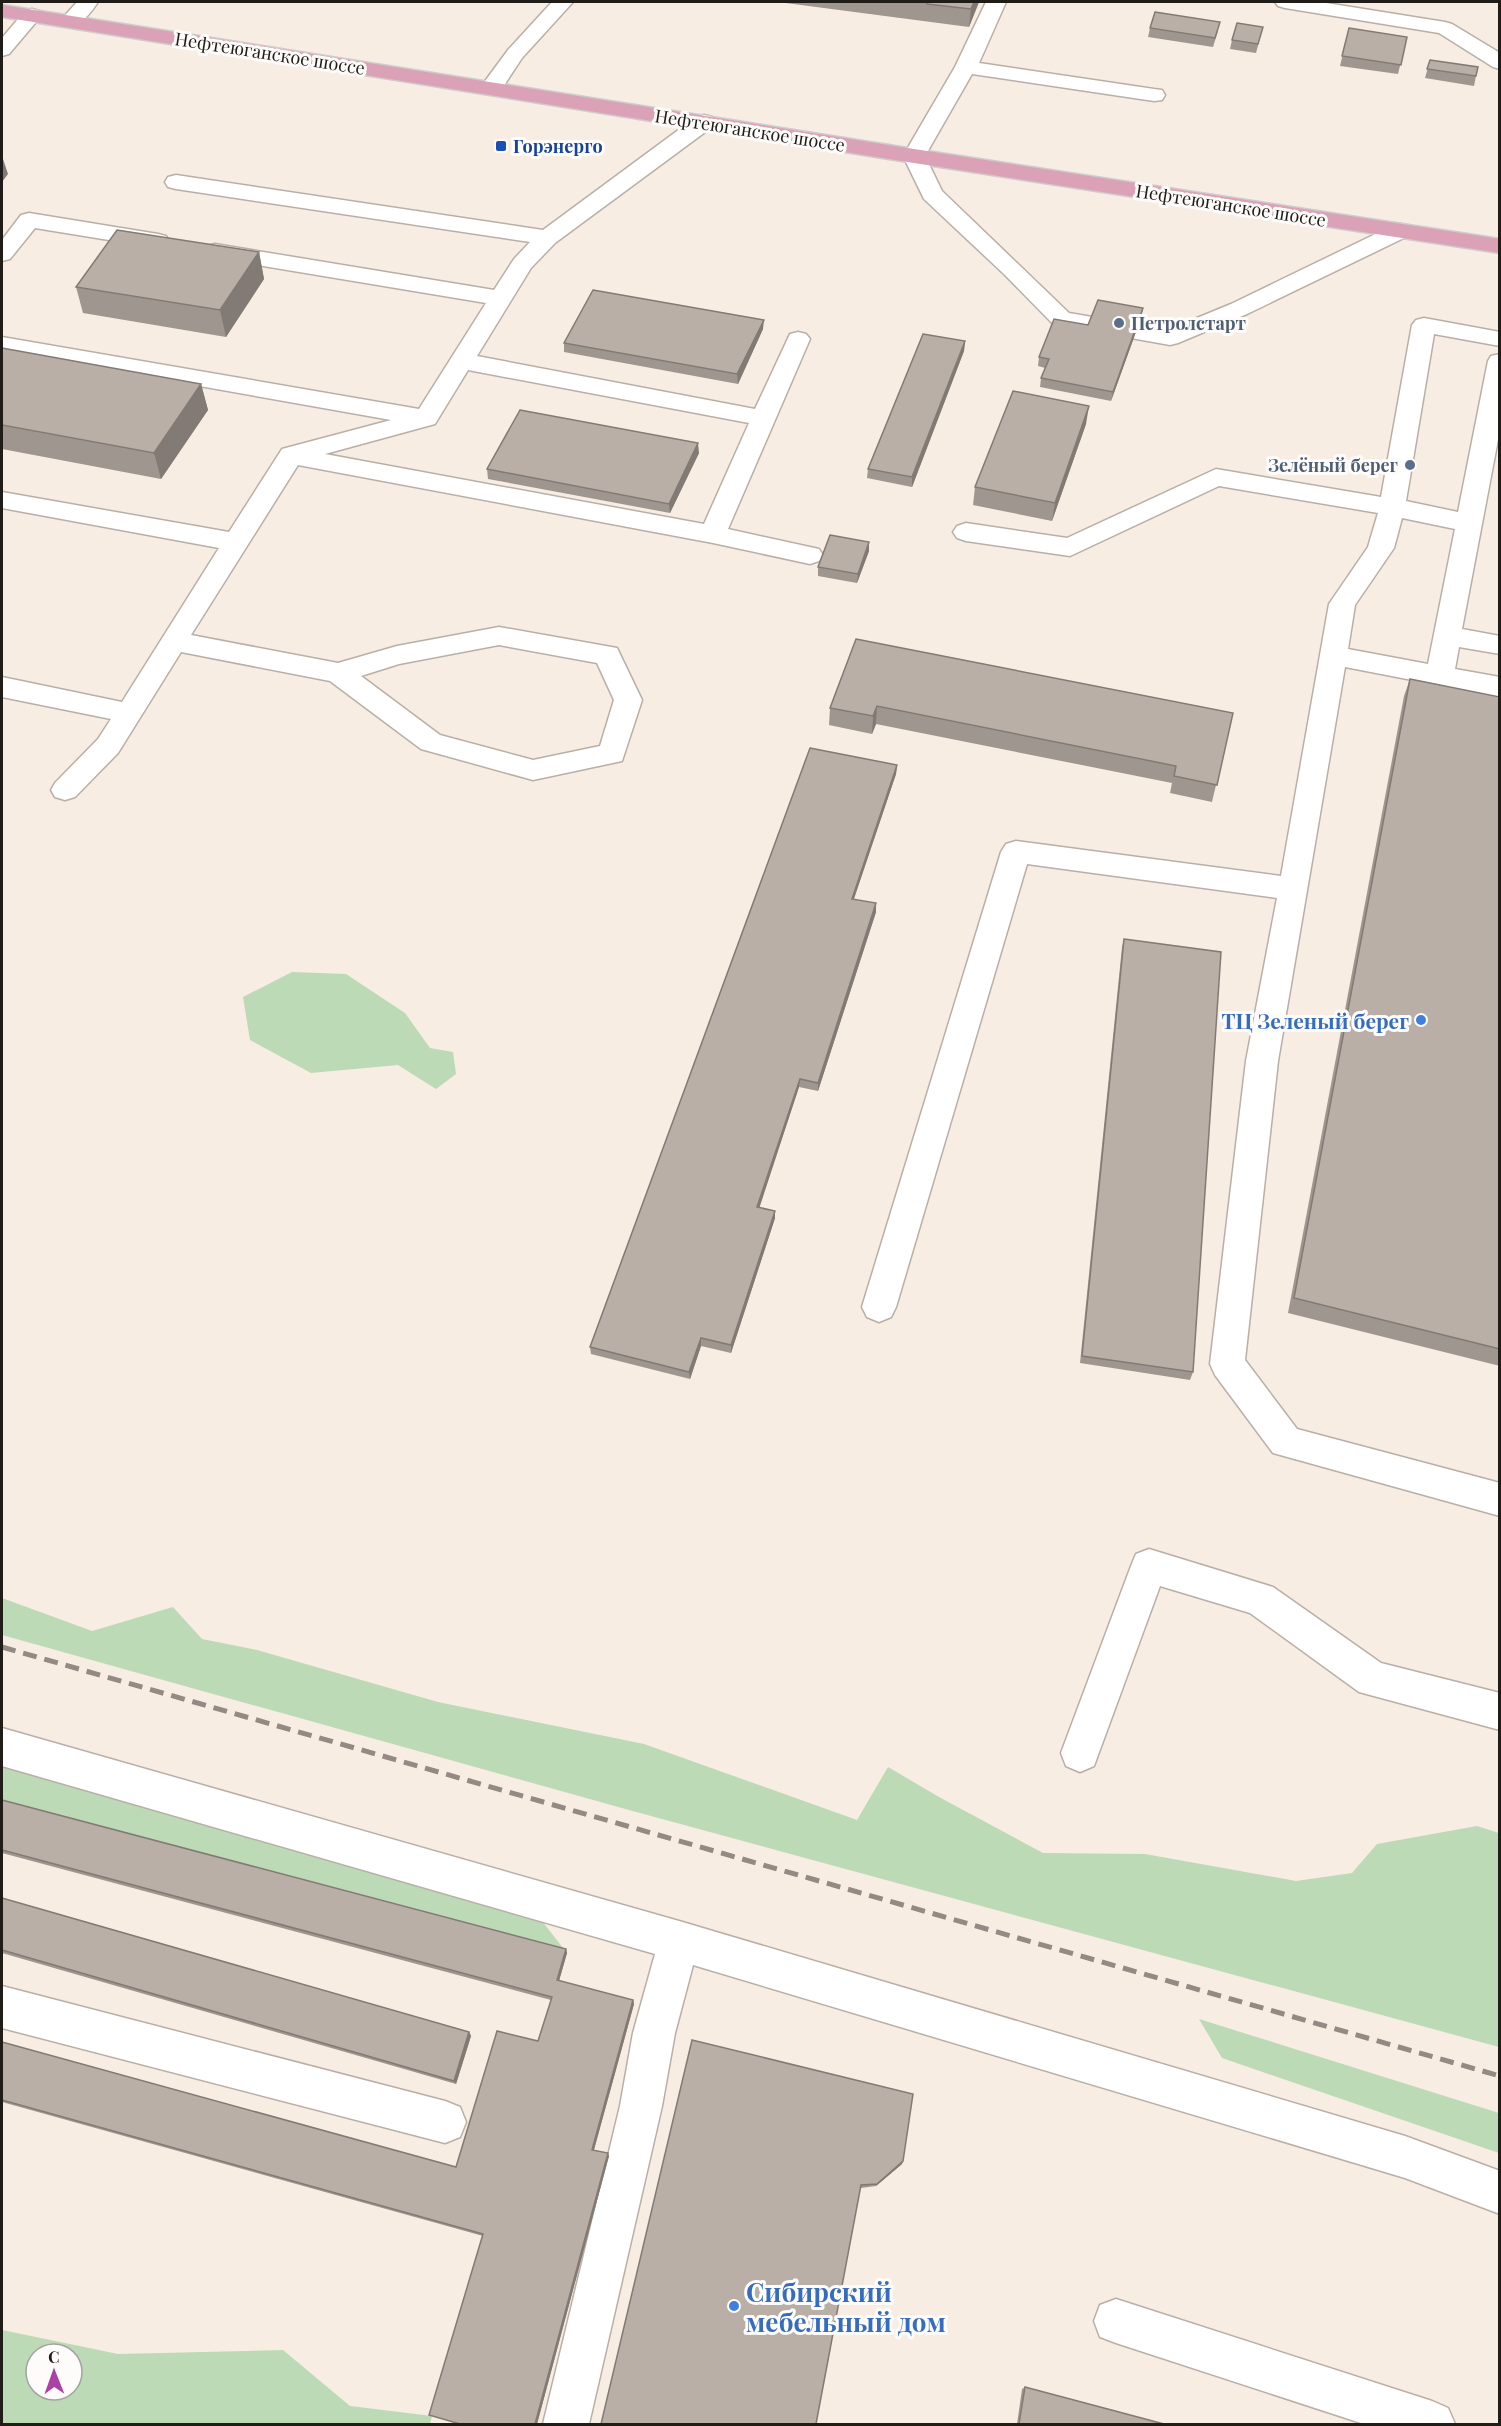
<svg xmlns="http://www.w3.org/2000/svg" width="1501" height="2426" font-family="'Playfair Display',serif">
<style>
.green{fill:#bcdab5;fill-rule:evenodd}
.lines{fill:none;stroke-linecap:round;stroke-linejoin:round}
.minor-casing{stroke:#b9afa6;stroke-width:3}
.major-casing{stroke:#cecdcc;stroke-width:3}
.minor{fill:#fff;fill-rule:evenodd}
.major{fill:#dba1b6;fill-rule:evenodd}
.rail{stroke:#928a83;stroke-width:5;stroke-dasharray:14 8;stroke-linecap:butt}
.wall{fill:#9f968f}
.shaded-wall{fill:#827a74}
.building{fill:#b9afa6;stroke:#827a74;stroke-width:1.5}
.transit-dot{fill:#1a4fb4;stroke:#fefcfa;stroke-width:2}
.service-dot{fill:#5c6f8a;stroke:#fefcfa;stroke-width:2}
.shop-dot{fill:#3f7fe0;stroke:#fefcfa;stroke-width:2}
.labels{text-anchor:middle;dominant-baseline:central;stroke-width:6;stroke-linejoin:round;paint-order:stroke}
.far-street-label{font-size:18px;fill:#201c18;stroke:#fefcfa}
.far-transit-label{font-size:18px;font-weight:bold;fill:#164399;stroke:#fefcfa;text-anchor:start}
.far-service-label{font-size:18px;font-weight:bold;fill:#4e5e75;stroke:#fefcfa;text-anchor:start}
.shop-label{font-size:21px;font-weight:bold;fill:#366cbe;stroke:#fefcfa;text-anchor:end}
.near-shop-label{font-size:26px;font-weight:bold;fill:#366cbe;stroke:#fefcfa;text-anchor:start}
</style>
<rect width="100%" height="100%" fill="#f8ede3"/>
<!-- green -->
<path class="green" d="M292 972 346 974 405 1013 430 1048 453 1052 456 1074 436 1089 398 1065 311 1073 250 1040 243 997Z
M2 1598 92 1631 173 1607 202 1639 257 1650 438 1702 644 1744 857 1820 888 1767 939 1797 1043 1853 1145 1854 1296 1881 1352 1873 1377 1844 1477 1826 1499 1833V2047L629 1810 2 1635Z
M2 1763 140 1793 527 1902 567 1953 2 1804Z
M1199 2019 1499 2113V2153L1222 2058Z
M2 2330 118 2354 283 2350 350 2406 432 2416 430 2424H2ZM36 2354H72V2390H36Z"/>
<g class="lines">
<!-- minor casing -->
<g class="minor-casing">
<path id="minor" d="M77 2H98C90 14 79 29 63 25L60 21Z
M552 2H573L522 58 499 93 491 94 483 93 480 88 508 50Z
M986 2H1006L979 63 1154 89 1162 90 1165 95 1162 100 1154 101 972 74 925 156 942 191 1069 313 1168 330 1231 304 1392 226 1400 224 1408 226 1411 231 1408 236 1247 314 1178 343 1170 345 1053 324 1005 275 924 199 903 156 955 67Z
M1275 2H1320L1445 22 1452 24 1500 53V69L1493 67 1439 33 1285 8 1278 6Z
M32 9 39 11 42 15 9 54 2 56V38L25 11Z
M704 115 712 117 715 122 712 127 555 243 531 268 477 356 755 409 790 334 798 332 806 334 810 339 728 529 819 549 823 555 819 561 810 564 713 543 298 465 191 635 338 663 397 646 499 627 617 648 642 700 622 761 533 780 421 749 330 681 181 652 118 753 75 797 65 800 55 797 51 790 55 783 98 739 111 719 2 697V677L122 702 219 548 2 508V492L229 532 282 449 391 420 2 351V337L419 409 486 303 215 258 207 256 203 251 207 246 215 244 494 290 514 259 530 242 176 189 168 187 165 182 168 177 176 175 543 230 696 117ZM468 370 749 423 704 524 325 454 435 424ZM499 645 597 663 614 700 600 746 533 760 440 735 361 676 399 664Z
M29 213 158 234 166 236 169 241 166 246 158 248 35 228 10 259 2 261V240L21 215Z
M1424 318 1500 332V346L1434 334 1406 501 1458 512 1488 361 1491 356 1500 354V429L1462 629 1500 636V654L1459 647 1455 669 1500 677V697L1345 667 1278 1061 1245 1360 1297 1429 1500 1483V1516L1273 1453 1215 1375 1210 1364 1246 1061 1277 898 1027 864 896 1307 891 1317 879 1322 867 1317 862 1307 1001 852 1006 844 1016 841 1281 876 1329 604 1368 547 1378 513 1219 486 1070 556 966 541 957 538 953 532 957 526 966 523 1067 538 1216 469 1381 497 1412 325 1416 320ZM1402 518 1455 529 1428 664 1348 649 1355 605 1394 548Z
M1149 1549 1273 1587 1381 1663 1500 1693V1730L1359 1692 1250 1613 1160 1586 1094 1766 1080 1772 1066 1766 1061 1753 1131 1566 1136 1554Z
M2 1728 679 1921 1405 2136 1500 2171V2214L1405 2178 693 1965 675 2033 662 2106 589 2424H543L620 2106 633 2033 655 1954 2 1766Z
M2 1986 445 2101 460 2107 466 2122 460 2137 445 2143 2 2028Z
M1116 2299 1432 2401 1448 2408 1455 2424H1364L1116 2343 1100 2337 1094 2321 1100 2305Z"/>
</g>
<!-- major casing -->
<g class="major-casing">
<path id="major" d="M2 5 914 149 1500 239V253L914 163 2 17Z"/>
</g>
<!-- minor -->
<use href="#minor" class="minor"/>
<!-- major -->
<use href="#major" class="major"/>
<!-- rail -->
<path class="rail" d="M2 1647 1500 2076"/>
</g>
<!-- wall -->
<path class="wall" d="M778 2H979L969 27Z
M1263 27 1256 53 1230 49 1232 40Z
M1150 28 1218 31 1213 47 1148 37Z
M1349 28 1407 37 1398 74 1340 66Z
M1430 60 1476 76 1474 86 1425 78Z
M259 252 264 279 226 337 83 313 76 287Z
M1141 318 1111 401 1040 387 1041 378 1045 368 1038 366 1039 357Z
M763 329 738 384 564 352V343Z
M965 341 964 351 912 487 867 478 868 469Z
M2 348 201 384 208 410 161 479 2 449Z
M1086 424 1052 521 973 505 975 487Z
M699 453 670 513 488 479 487 469Z
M869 551 857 583 818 576V567Z
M856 639 1233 713 1212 802 1170 793 1172 783 876 724 872 734 829 725 830 708Z
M1410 679 1500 697V1366L1288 1313 1404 696Z
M897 765 896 774 854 899 876 912 818 1091 799 1087 759 1207 775 1211V1218L731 1353 701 1346 690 1379 591 1354 590 1347Z
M1124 939 1193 1372 1190 1380 1080 1363 1122 947Z
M2 1800 566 1949 567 1953 559 1981 633 2000 634 2004 594 2150 609 2156 537 2424H458L483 2236 2 2102V2042L456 2167 538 2041 551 2000 2 1853Z
M2 1898 469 2032 471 2036 456 2084 2 1953Z
M913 2094 902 2164 876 2186 861 2188 601 2424Z
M1025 2387 1164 2424H1017L1022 2389Z"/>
<!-- shaded-wall -->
<path class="shaded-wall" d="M974 2H979L969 27 971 9Z
M2 156 8 174 2 182Z
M259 252 264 279 226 337 220 310Z
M1143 308 1141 318 1111 401 1113 392Z
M764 320 763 329 738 384 737 374Z
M965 341 964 351 912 487V477Z
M201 384 208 410 161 479 154 453Z
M1089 406 1086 424 1052 521 1055 503Z
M698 443 699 453 670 513 669 504Z
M869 542V551L857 583 858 574Z
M877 706 876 724 872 734 873 716Z
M897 765 896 774 851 907 852 899Z
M876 903V912L818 1091V1083Z
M800 1079 799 1087 757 1215V1207Z
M775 1211V1218L731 1353V1345Z
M701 1338V1346L690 1379 689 1372Z
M566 1949 567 1953 558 1984 557 1980Z
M633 2000 634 2004 593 2153 592 2150Z
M469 2032 471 2036 456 2084 454 2081Z
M608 2153 609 2156 537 2424H535Z
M903 2161 902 2164 876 2186 877 2184Z"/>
<!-- building -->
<path class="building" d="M927 2H974L971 9 927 4Z
M1155 12 1220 22 1215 38 1150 28Z
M1237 23 1263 27 1258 44 1232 40Z
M1349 28 1407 37 1401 65 1342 56Z
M1430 60 1478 67 1476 76 1427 69Z
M117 230 259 252 220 310 76 287Z
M593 290 764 320 737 374 564 343Z
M1098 300 1143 308 1113 392 1041 378 1049 359 1039 357 1054 319 1088 325Z
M923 334 965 341 912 477 868 469Z
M2 348 201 384 154 453 2 425Z
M1013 391 1089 406 1055 503 975 487Z
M520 410 698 443 669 504 487 469Z
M830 535 869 542 858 574 818 567Z
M856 639 1233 713 1217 785 1174 776 1176 766 877 706 873 716 830 708Z
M1410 679 1500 697V1349L1294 1298Z
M810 748 897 765 852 899 876 903 818 1083 800 1079 757 1207 775 1211 731 1345 701 1338 689 1372 590 1347Z
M1124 939 1221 952 1193 1372 1082 1356Z
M2 1800 566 1949 557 1980 633 2000 592 2150 608 2153 535 2424H460L429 2415 483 2234 2 2100V2042L456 2167 497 2031 538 2041 552 1997 2 1850Z
M2 1898 469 2032 454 2081 2 1950Z
M692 2040 913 2094 903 2161 877 2184 861 2185 816 2424H601Z
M1025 2387 1164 2424H1019Z"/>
<!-- markers -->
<rect class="transit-dot" x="495" y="140" width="12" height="12" rx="3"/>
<g class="service-dot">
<circle cx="1119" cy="323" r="6"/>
<circle cx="1410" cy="465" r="6"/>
</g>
<g class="shop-dot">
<circle cx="1421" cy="1020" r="6"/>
<circle cx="734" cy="2306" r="6"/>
</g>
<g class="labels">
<!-- far-street labels -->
<g class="far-street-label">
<text transform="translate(270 53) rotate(9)">Нефтеюганское шоссе</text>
<text transform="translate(750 130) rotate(9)">Нефтеюганское шоссе</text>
<text transform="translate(1231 205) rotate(9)">Нефтеюганское шоссе</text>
</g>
<!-- far-transit labels -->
<g class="far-transit-label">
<text x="513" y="146">Горэнерго</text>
</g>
<!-- far-service labels -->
<g class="far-service-label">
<text x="1131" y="323">Петролстарт</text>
<text x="1398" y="465" text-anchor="end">Зелёный берег</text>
</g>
<!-- shop labels -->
<g class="shop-label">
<text x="1409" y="1020">ТЦ Зеленый берег</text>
</g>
<!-- near-shop labels -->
<g class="near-shop-label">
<text x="746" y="2291">Сибирский<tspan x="746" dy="30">мебельный дом</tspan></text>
</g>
</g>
<!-- border -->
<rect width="1501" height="2426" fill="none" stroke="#201c18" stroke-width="6"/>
<!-- north arrow -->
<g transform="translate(54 2372) rotate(359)"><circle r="28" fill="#fefcfa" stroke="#a5a2a0" stroke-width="1.5"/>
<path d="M0-4.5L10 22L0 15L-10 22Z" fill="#ab41a2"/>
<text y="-9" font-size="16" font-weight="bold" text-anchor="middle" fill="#201c18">С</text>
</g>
</svg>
